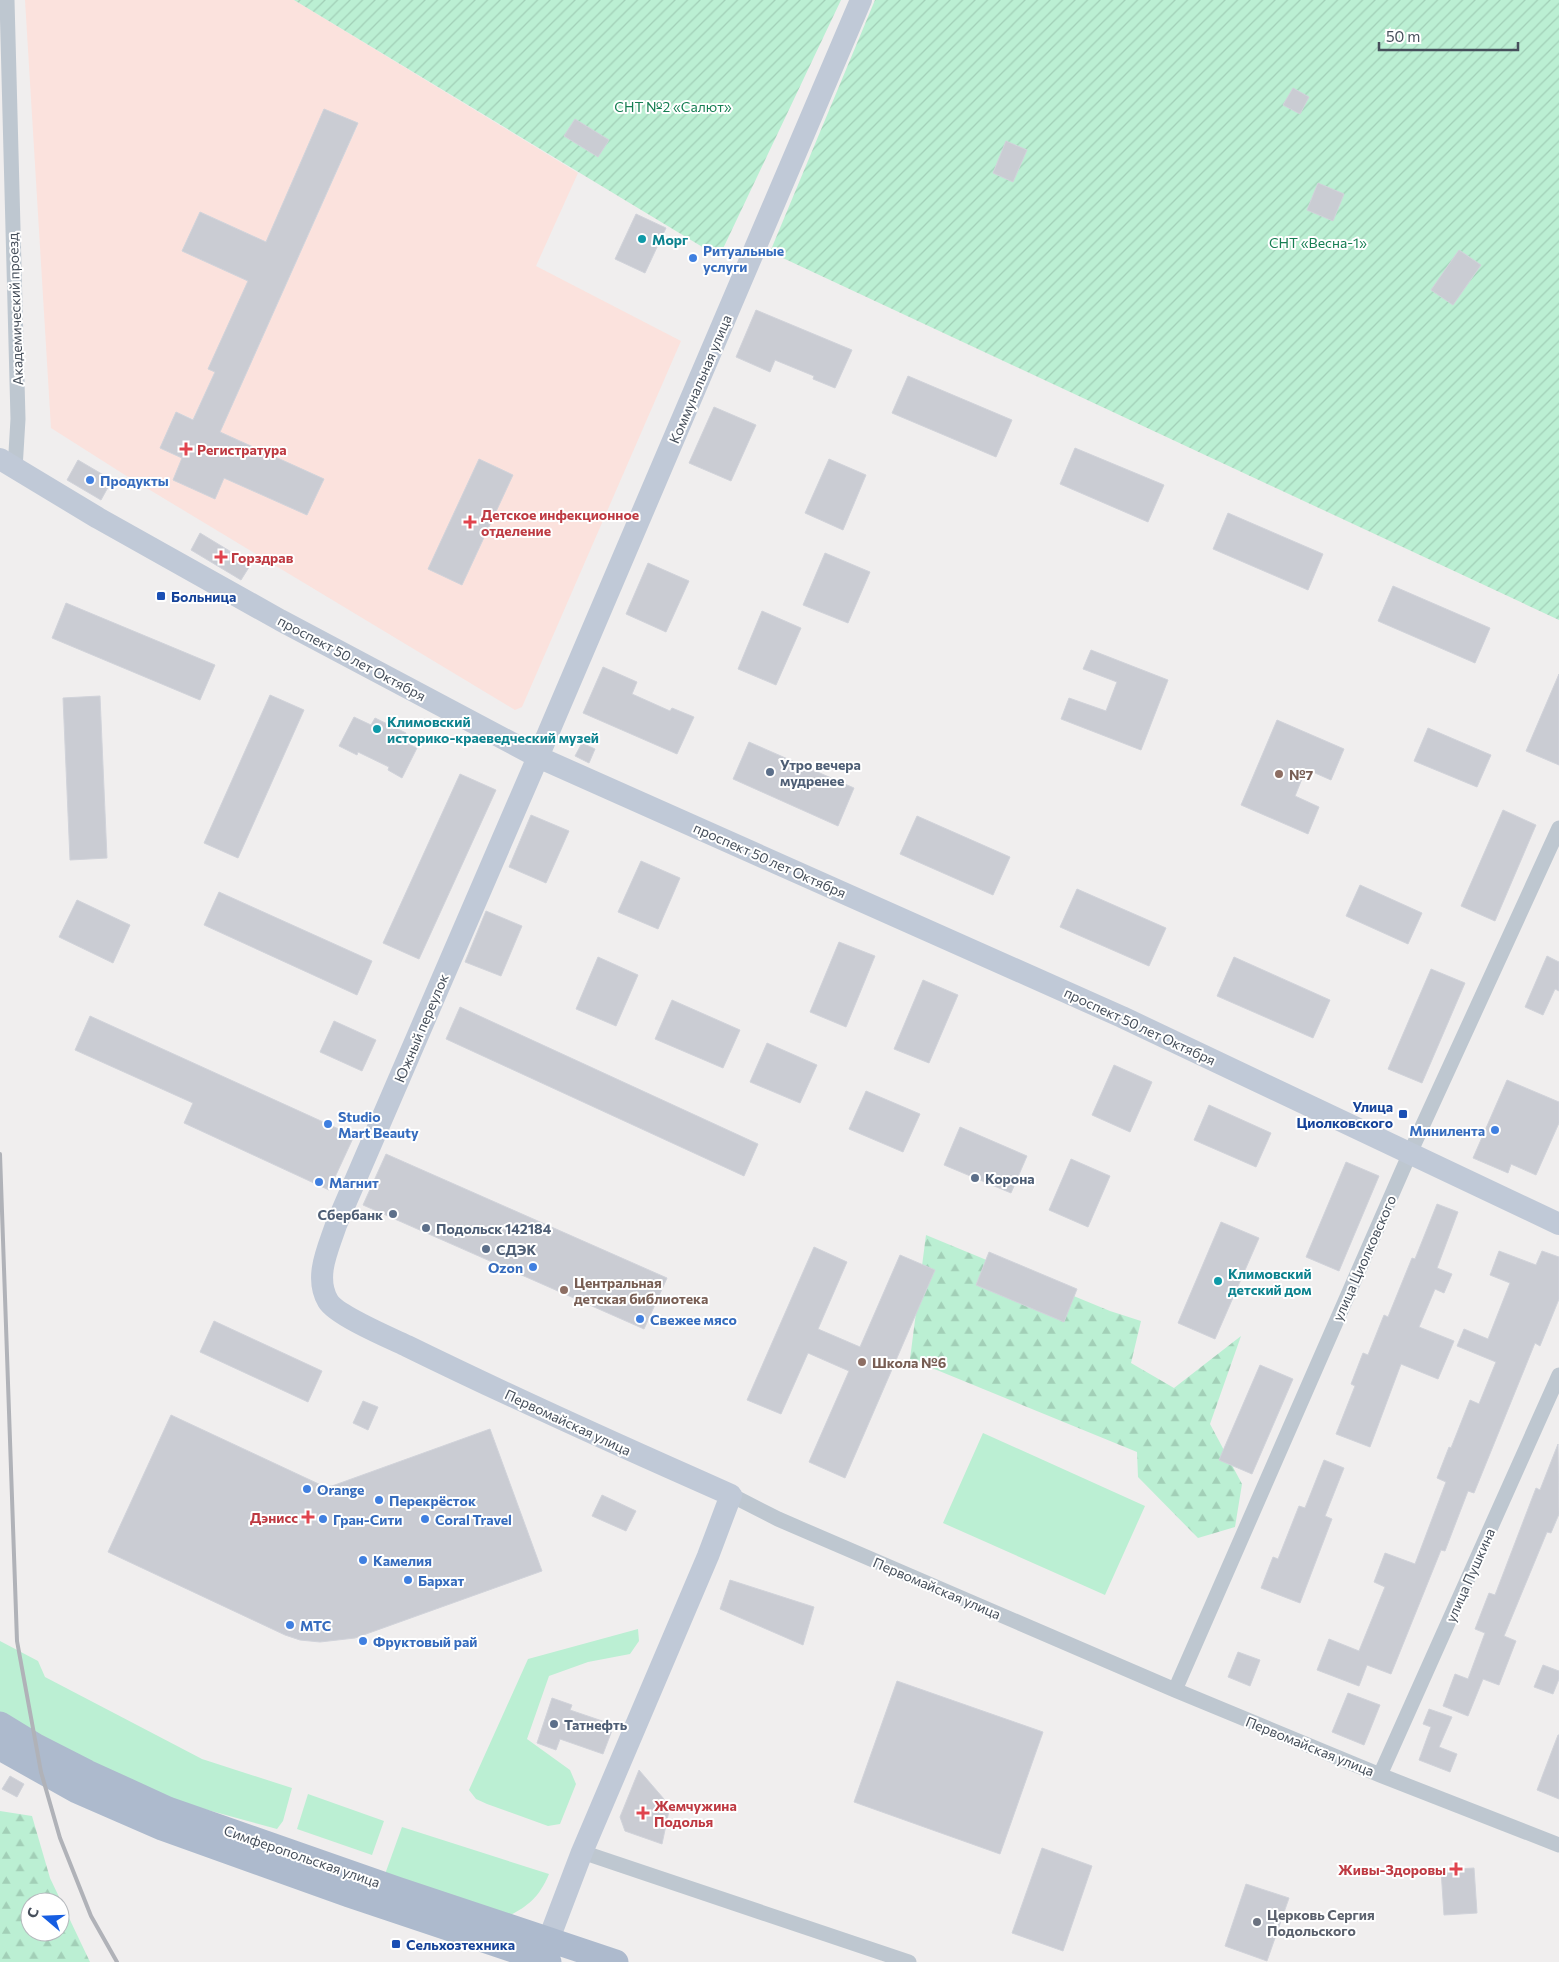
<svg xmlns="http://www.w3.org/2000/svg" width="1559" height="1962" font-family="Commissioner,sans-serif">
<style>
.medical{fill:#fbe2dd;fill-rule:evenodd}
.green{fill:#bbefd3}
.forest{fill:url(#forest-firs);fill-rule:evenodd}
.garden{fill:url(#garden-furrows)}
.building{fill:#caccd3;stroke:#d1d3da}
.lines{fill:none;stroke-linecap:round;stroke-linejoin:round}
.street{stroke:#bec7d0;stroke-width:15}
.secondary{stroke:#c0c9d7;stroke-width:22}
.primary{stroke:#adbacd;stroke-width:25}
.rail{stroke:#b0b2b8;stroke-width:4}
.culture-dot{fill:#0f9aa8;stroke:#fff;stroke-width:2}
.shop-dot{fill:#3f7fe0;stroke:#fff;stroke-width:2}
.health-dot{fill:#e0444e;stroke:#fff;stroke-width:2}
.transit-dot{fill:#1a4fb4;stroke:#fff;stroke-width:2}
.service-dot{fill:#5c6f8a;stroke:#fff;stroke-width:2}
.education-dot{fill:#8d6e63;stroke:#fff;stroke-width:2}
.worship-dot{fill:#6b7280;stroke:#fff;stroke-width:2}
.labels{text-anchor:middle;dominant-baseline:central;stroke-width:4;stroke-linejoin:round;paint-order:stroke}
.park-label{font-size:14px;fill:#157e52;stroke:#fff}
.culture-label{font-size:14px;font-weight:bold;fill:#0d838f;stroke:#fff;text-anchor:start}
.shop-label{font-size:14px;font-weight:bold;fill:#366cbe;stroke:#fff;text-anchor:start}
.street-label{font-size:14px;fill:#464f5b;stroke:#fff}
.health-label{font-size:14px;font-weight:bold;fill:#be3a42;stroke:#fff;text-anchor:start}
.transit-label{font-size:14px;font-weight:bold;fill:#164399;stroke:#fff;text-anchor:start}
.service-label{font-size:14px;font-weight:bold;fill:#4e5e75;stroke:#fff;text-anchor:start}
.education-label{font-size:14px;font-weight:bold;fill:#785e54;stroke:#fff;text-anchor:start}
.worship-label{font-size:14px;font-weight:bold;fill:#5b616d;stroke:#fff;text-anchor:start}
</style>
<defs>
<pattern id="forest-firs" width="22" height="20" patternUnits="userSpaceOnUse" patternTransform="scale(1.25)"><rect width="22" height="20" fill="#bbefd3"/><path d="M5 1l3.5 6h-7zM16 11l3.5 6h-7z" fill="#a2cfb7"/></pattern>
<pattern id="garden-furrows" width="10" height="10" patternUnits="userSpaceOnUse" patternTransform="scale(1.25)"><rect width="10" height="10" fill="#bbefd3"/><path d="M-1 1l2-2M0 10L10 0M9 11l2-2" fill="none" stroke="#a2cfb7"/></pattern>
</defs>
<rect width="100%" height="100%" fill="#f0eeee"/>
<!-- medical -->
<path class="medical" d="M25 0H294L578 173 536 266 681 341 522 707 515 710 125 475 51 428ZM324 109 358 124 220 432 323 479 307 515 160 448 176 412 193 419 215 372 248 281 182 251 200 212 266 242Z"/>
<!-- green -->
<path class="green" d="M983 1433 1145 1506 1105 1595 943 1523Z
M638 1629 639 1641 630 1654 588 1662 549 1676 527 1739 570 1770 576 1784 560 1824 548 1826 487 1804 476 1799 469 1790 528 1659Z
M0 1641 38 1661 45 1677 202 1759 292 1788 283 1821 277 1829 182 1803 162 1800 0 1717Z
M308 1794 384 1821 372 1855 297 1829Z
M402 1827 549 1874C538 1900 527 1906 504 1919L384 1877Z"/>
<!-- forest -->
<path class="forest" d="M926 1235 1110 1311 1141 1321 1131 1363 1174 1388 1241 1336 1210 1424 1242 1484 1235 1527 1198 1538 1138 1477 1137 1452 910 1359Z
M0 1811 32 1816 50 1878 90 1962H0ZM30 1902H60V1932H30Z"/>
<!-- garden -->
<path class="garden" d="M294 0H841L719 257Z
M875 0H1559V620L770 252Z"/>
<!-- building -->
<path class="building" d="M1293 88 1309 97 1300 114 1283 105Z
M324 109 358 123 220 432 324 479 307 515 224 478 215 499 173 480 182 458 160 448 176 412 193 420 215 372 208 369 248 281 182 251 200 212 266 242Z
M575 119 609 140 598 157 564 136Z
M1006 141 1027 150 1013 182 993 173Z
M1318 183 1344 194 1333 221 1307 210Z
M636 214 666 228 645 273 615 259Z
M1459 250 1481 265 1453 305 1431 290Z
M756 310 852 350 835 388 813 379 814 376 775 360 770 372 736 357Z
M908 376 1012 420 996 457 892 413Z
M714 407 756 425 731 481 689 463Z
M1075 448 1164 485 1148 522 1060 484Z
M479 459 513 475 462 585 428 569Z
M829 459 866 475 843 530 805 513Z
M78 460 112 480 101 500 67 480Z
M1228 513 1323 554 1308 590 1213 549Z
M200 533 251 564 241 580 191 550Z
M825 553 870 572 848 623 803 605Z
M648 563 689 581 666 632 626 614Z
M1393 586 1490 628 1475 663 1378 621Z
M66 603 215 665 200 700 52 638Z
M762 611 801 628 776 685 738 669Z
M1091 650 1168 680 1141 750 1061 719 1069 698 1106 711 1117 682 1083 669Z
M603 667 637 682 632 694 670 711 672 708 694 717 677 754 583 713Z
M1559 674V765L1526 751Z
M270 695 304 710 238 858 204 843Z
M100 696 107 858 70 860 63 698Z
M354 717 371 725 375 718 406 733 402 741 417 748 402 778 388 770 389 767 358 752 357 755 339 746Z
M1277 720 1344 749 1331 780 1306 769 1295 796 1319 807 1308 834 1241 805Z
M1428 728 1491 755 1477 787 1414 761Z
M749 742 854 788 838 826 733 779Z
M582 743 595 749 589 763 575 756Z
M460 774 496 790 419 959 383 943Z
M1503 810 1536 825 1495 921 1461 906Z
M531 815 569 831 546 883 509 867Z
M917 816 1010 857 993 895 900 854Z
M641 861 680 878 658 929 618 912Z
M1360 885 1422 913 1408 944 1346 916Z
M1077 889 1166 928 1149 966 1060 927Z
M219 892 372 961 357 995 204 925Z
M77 900 130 925 113 963 59 937Z
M486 911 522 926 501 976 465 962Z
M839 942 875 956 846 1027 810 1012Z
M1547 956 1559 962V991L1555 989 1543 1015 1525 1007Z
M598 957 638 975 616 1026 576 1009Z
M1234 957 1330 1000 1313 1038 1217 996Z
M1431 969 1465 983 1422 1083 1388 1069Z
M923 980 958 995 929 1063 894 1049Z
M672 1000 740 1030 723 1068 655 1039Z
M460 1007 758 1144 744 1176 446 1039Z
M90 1016 354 1136 329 1190 184 1123 193 1103 75 1050Z
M334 1021 376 1040 362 1071 320 1052Z
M767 1043 817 1065 800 1103 750 1082Z
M1114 1065 1152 1082 1130 1132 1092 1115Z
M1507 1080 1559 1102V1123L1536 1175 1511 1164 1508 1173 1473 1158Z
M866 1091 920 1114 903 1152 849 1129Z
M1209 1105 1271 1133 1256 1167 1194 1140Z
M960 1127 1027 1156 1011 1193 944 1165Z
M386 1154 667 1278 644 1329 363 1205Z
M1071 1159 1110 1176 1088 1227 1049 1210Z
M1346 1162 1379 1176 1339 1271 1306 1257Z
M1437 1204 1458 1212 1437 1268 1452 1274 1444 1293 1435 1289 1419 1327 1454 1341 1438 1379 1401 1364 1370 1447 1336 1434 1355 1386 1351 1384 1363 1353 1368 1355 1384 1315 1388 1317 1412 1258 1415 1259Z
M1221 1222 1259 1238 1215 1339 1178 1323Z
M814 1247 847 1262 818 1329 860 1347 900 1255 935 1270 845 1478 809 1462 849 1371 808 1353 781 1414 747 1400Z
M1499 1251 1536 1265 1542 1251 1559 1257V1299L1540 1346 1535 1343 1474 1493 1468 1491 1445 1551 1441 1550 1391 1674 1367 1665 1359 1686 1317 1670 1329 1639 1359 1651 1385 1587 1374 1582 1385 1553 1415 1564 1446 1482 1437 1478 1449 1447 1451 1448 1470 1400 1479 1404 1496 1362 1457 1346 1464 1329 1488 1339 1510 1283 1490 1275Z
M989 1252 1077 1289 1064 1322 976 1285Z
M214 1321 322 1371 308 1402 200 1352Z
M1260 1365 1293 1379 1252 1474 1219 1460Z
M363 1401 378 1407 368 1430 353 1423Z
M171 1415 323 1486H332L490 1429 542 1571 355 1638 320 1642 300 1640 285 1635 108 1552Z
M1558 1444 1559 1514 1551 1533 1547 1532 1504 1636 1516 1641 1499 1685 1483 1679 1468 1716 1443 1706 1455 1674 1468 1679 1485 1633 1475 1629 1489 1593 1495 1595 1536 1488 1540 1490Z
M1324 1460 1344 1468 1325 1516 1332 1519 1300 1603 1261 1588 1273 1557 1278 1559 1299 1506 1305 1508Z
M602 1495 636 1511 626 1531 592 1516Z
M730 1580 814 1607 803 1645 720 1609Z
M1238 1652 1260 1660 1250 1686 1228 1677Z
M1543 1665 1559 1671V1679L1553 1694 1534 1687Z
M897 1681 1043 1732 1000 1854 854 1802Z
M1348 1693 1380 1705 1364 1745 1332 1732Z
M552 1698 572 1705 570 1710 614 1725 603 1754 560 1739 556 1750 537 1743Z
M1429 1709 1452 1717 1439 1747 1457 1754 1450 1772 1419 1760 1431 1727 1423 1724Z
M1558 1735H1559V1799L1537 1790Z
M639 1770 670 1806 662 1844 625 1831 620 1817Z
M10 1776 24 1784 17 1797 2 1789Z
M1042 1848 1092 1866 1063 1951 1012 1933Z
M1474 1868 1477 1913 1444 1915 1441 1870Z
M1246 1884 1289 1898 1267 1961 1225 1946Z"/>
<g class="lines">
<!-- street -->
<path class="street" d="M7 0 18 419 15 469
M731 1495 778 1519 1175 1690 1380 1775 1559 1845
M1175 1690 1410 1153 1559 828
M1380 1775 1559 1375
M582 1852 909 1962"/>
<!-- secondary -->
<path class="secondary" d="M0 459 98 518 280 620 538 757 1122 1017 1559 1224
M542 1957 582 1852 708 1556 731 1495C622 1447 513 1398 407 1346 390 1338 336 1315 328 1301 314 1277 328 1249 336 1225L538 757 861 0"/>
<!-- primary -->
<path class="primary" d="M0 1724 36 1746 87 1772 168 1809 397 1889 616 1962
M0 1748 77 1791 162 1828 349 1895 549 1962"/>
<!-- rail -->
<path class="rail" d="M0 1154 17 1641 41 1772 60 1838 91 1916 117 1962"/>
</g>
<!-- markers -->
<g class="culture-dot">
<circle cx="642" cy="239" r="5"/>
<circle cx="377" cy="729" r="5"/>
<circle cx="1218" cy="1281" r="5"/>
</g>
<g class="shop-dot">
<circle cx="693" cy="258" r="5"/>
<circle cx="90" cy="480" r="5"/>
<circle cx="328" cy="1124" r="5"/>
<circle cx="1495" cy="1130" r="5"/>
<circle cx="319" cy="1182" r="5"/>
<circle cx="533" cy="1267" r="5"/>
<circle cx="640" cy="1319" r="5"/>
<circle cx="307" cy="1489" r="5"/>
<circle cx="379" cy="1500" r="5"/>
<circle cx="323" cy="1519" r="5"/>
<circle cx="425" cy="1519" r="5"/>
<circle cx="363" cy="1560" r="5"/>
<circle cx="408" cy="1580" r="5"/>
<circle cx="290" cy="1625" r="5"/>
<circle cx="363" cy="1641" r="5"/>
</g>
<g class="health-dot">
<path d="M183.5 441.5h5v5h5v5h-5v5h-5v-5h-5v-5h5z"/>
<path d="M467.5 514.5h5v5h5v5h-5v5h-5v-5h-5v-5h5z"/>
<path d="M218.5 549.5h5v5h5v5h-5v5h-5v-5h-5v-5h5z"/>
<path d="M305.5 1509.5h5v5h5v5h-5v5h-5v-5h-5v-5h5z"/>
<path d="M640.5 1805.5h5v5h5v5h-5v5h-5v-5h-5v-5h5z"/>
<path d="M1453.5 1861.5h5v5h5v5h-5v5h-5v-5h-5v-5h5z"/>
</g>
<g class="transit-dot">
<rect x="156" y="591" width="10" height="10" rx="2.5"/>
<rect x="1398" y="1109" width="10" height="10" rx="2.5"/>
<rect x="391" y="1939" width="10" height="10" rx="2.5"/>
</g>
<g class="service-dot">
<circle cx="770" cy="772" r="5"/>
<circle cx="975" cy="1178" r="5"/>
<circle cx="393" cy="1214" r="5"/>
<circle cx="426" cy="1228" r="5"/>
<circle cx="486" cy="1249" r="5"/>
<circle cx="554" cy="1724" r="5"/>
</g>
<g class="education-dot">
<circle cx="1279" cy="774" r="5"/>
<circle cx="564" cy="1290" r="5"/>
<circle cx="862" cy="1362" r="5"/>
</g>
<circle class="worship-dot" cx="1257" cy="1922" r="5"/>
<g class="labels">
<!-- park labels -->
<g class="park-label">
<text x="673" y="106">СНТ №2 «Салют»</text>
<text x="1318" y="242">СНТ «Весна-1»</text>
</g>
<!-- culture labels -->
<g class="culture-label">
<text x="652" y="239">Морг</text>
<text x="387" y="721">Климовский<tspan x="387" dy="16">историко-краеведческий музей</tspan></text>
<text x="1228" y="1273">Климовский<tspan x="1228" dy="16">детский дом</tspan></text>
</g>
<!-- shop labels -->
<g class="shop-label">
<text x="703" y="250">Ритуальные<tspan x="703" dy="16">услуги</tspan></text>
<text x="100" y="480">Продукты</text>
<text x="338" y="1116">Studio<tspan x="338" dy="16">Mart Beauty</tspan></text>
<text x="1485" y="1130" text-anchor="end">Минилента</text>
<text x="329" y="1182">Магнит</text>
<text x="523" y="1267" text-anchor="end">Ozon</text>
<text x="650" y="1319">Свежее мясо</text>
<text x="317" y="1489">Orange</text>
<text x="389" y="1500">Перекрёсток</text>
<text x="333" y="1519">Гран-Сити</text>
<text x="435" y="1519">Coral Travel</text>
<text x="373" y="1560">Камелия</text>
<text x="418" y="1580">Бархат</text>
<text x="300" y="1625">МТС</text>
<text x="373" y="1641">Фруктовый рай</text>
</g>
<!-- street labels -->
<g class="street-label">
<text transform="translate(15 309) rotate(-92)">Академический проезд</text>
<text transform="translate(700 379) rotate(-67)">Коммунальная улица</text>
<text transform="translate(352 658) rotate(28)">проспект 50 лет Октября</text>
<text transform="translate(770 860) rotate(24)">проспект 50 лет Октября</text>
<text transform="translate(1140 1026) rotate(25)">проспект 50 лет Октября</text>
<text transform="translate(421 1028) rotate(-67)">Южный переулок</text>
<text transform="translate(1364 1258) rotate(-66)">улица Циолковского</text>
<text transform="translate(568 1422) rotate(25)">Первомайская улица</text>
<text transform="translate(1470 1575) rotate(-66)">улица Пушкина</text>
<text transform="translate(937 1588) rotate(23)">Первомайская улица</text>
<text transform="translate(1310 1746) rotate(22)">Первомайская улица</text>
<text transform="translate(302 1856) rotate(19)">Симферопольская улица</text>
</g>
<!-- health labels -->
<g class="health-label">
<text x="197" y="449">Регистратура</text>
<text x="481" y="514">Детское инфекционное<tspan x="481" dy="16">отделение</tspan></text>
<text x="231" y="557">Горздрав</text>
<text x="298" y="1517" text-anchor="end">Дэнисс</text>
<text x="654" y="1805">Жемчужина<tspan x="654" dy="16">Подолья</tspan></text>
<text x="1446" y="1869" text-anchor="end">Живы-Здоровы</text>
</g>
<!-- transit labels -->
<g class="transit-label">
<text x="171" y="596">Больница</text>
<text x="1393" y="1106" text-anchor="end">Улица<tspan x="1393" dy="16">Циолковского</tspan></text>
<text x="406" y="1944">Сельхозтехника</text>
</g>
<!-- service labels -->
<g class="service-label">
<text x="780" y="764">Утро вечера<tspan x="780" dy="16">мудренее</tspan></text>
<text x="985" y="1178">Корона</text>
<text x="383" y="1214" text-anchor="end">Сбербанк</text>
<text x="436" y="1228">Подольск 142184</text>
<text x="496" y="1249">СДЭК</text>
<text x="564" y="1724">Татнефть</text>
</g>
<!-- education labels -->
<g class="education-label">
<text x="1289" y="774">№7</text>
<text x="574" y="1282">Центральная<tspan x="574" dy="16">детская библиотека</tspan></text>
<text x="872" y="1362">Школа №6</text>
</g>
<!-- worship labels -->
<g class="worship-label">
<text x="1267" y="1914">Церковь Сергия<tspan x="1267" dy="16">Подольского</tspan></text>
</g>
</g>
<!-- north arrow -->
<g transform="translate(45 1917) rotate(289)"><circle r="24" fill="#ffffff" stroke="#b5b9bd"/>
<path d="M0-4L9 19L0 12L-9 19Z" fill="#165ee2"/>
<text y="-8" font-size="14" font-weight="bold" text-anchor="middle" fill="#464f5b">С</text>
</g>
<!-- scale -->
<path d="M1379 42v8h139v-8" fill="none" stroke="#464f5b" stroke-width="2.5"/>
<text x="1386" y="42" font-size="15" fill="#464f5b" stroke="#ffffff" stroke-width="4" paint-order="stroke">50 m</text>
</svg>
